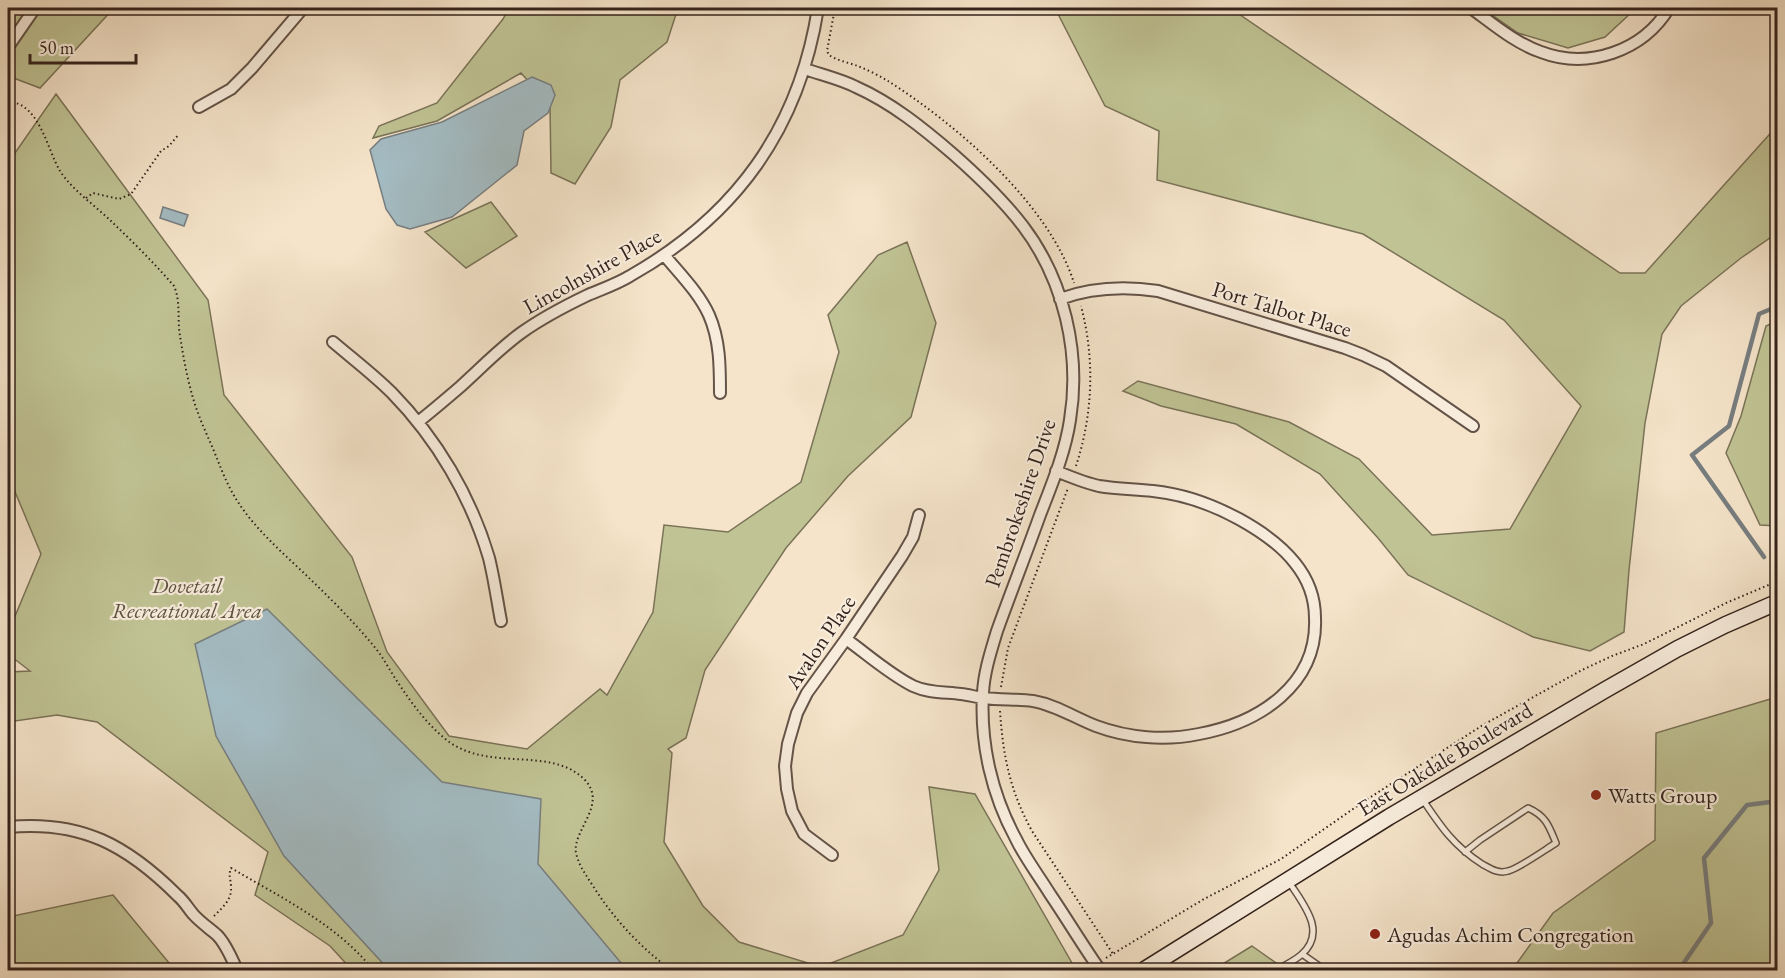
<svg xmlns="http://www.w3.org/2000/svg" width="1785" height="978" font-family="'EB Garamond',serif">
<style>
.green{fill:#c0c394;stroke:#7a7358;stroke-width:1.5}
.water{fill:#a3bbc2;stroke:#777e80;stroke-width:1.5}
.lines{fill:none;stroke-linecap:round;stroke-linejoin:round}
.stream{stroke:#777e80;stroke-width:4.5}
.lane-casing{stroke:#645348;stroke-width:8}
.street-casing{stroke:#645348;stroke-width:14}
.secondary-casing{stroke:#34231c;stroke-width:18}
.path{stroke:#34231c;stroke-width:2;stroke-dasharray:1.5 3;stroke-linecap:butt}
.lane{stroke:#f8eddd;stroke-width:5}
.street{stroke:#f8eddd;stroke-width:10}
.secondary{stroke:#f8eddd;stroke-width:15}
.poi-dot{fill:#8f2418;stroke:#f8eddd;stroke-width:2}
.labels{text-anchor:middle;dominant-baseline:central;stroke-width:4.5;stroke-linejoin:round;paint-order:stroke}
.street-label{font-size:22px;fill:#34231c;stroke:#f8eddd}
.park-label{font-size:22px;font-style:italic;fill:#5e5340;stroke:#f8eddd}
.poi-label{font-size:22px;fill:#34231c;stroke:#f8eddd;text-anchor:start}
</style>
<rect width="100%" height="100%" fill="#f5e4ca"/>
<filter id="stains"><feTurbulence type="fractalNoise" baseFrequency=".00333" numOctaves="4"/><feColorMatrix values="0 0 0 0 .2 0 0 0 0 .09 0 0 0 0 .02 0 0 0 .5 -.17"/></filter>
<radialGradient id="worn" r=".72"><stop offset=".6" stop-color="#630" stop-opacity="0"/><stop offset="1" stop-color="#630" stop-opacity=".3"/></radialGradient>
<!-- green -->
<path class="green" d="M8 8H114L40 88 8 76Z
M509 8H678L667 42 620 80 611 127 575 184 551 173 550 105 521 73 437 121 373 138 379 126 437 103 503 19Z
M1055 8H1230L1620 273H1645L1777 126V233L1741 258 1681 306 1662 334 1645 423 1629 570 1624 632 1590 651 1533 637 1408 575 1378 538 1320 474 1236 424 1161 406 1123 391 1138 381 1289 422 1359 459 1432 535 1510 529 1581 406 1504 320 1363 234 1157 180 1159 131 1105 106Z
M1482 8H1612L1632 12 1605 37 1568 48 1518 33Z
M56 94 208 300 224 395 352 557 387 652 449 736 527 749 600 689 607 695 653 612 664 525 728 532 801 482 839 352 828 315 878 255 907 242 936 323 911 417 848 476 786 548 705 670 686 738 668 749 672 753 664 842 703 906 739 942 821 967 903 935 939 870 929 787 975 794 1072 963 1061 970H352L330 946 255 895 268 852 97 722 57 715 8 722V672L30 671 8 654V633L41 554 8 475V163Z
M491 202 517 236 466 268 425 232Z
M1777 321V526L1760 525 1726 453 1741 416 1766 326Z
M1777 697V970H1512L1553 913 1655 840 1656 733Z
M113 895 174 969 8 970V917Z
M1252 946 1286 970H1213Z"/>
<!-- water -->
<path class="water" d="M532 77 551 85 555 95 548 113 524 131 517 165 452 217 410 229 397 225 386 209 370 150 381 139 442 122Z
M163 207 188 215 184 226 160 218Z
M267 609 442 782 541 799 538 864 627 970H389L284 856 216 736 195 644Z"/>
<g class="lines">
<!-- stream -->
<path class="stream" d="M1764 557 1692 455 1729 426 1759 314 1778 306
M1679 970 1711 923 1704 858 1747 805 1778 801"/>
<!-- lane casing -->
<g class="lane-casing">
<path id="lane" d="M1423 800C1441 827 1454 846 1482 864 1491 869 1498 874 1508 871 1518 869 1546 849 1556 843 1549 826 1546 816 1528 808L1480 840 1465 852
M1302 954 1325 970
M1276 970C1284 966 1294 961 1301 955 1328 932 1303 904 1289 882"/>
</g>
<!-- street casing -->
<g class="street-casing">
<path id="street" d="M1471 8C1493 24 1515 43 1541 52 1588 70 1643 51 1669 8
M8 47 35 8
M805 69C822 75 840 79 856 87 892 103 924 129 953 154 978 176 1003 200 1023 226 1064 280 1081 353 1070 420 1065 453 1052 484 1040 515 1026 554 1011 592 997 631 991 651 984 672 983 693 980 744 992 795 1016 839 1025 858 1039 876 1050 894 1067 919 1083 946 1100 970
M199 107 231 89 252 68 303 8
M665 256C680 274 699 293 709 315 720 340 720 367 720 393
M1060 299C1093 287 1124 286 1158 291L1345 348 1363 355 1386 366 1473 426
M333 342C353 359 374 375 392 393 437 439 471 497 489 558 494 578 497 600 501 621
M418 422C432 411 446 399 460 387 480 369 499 349 521 333 542 318 565 306 588 295 602 289 617 284 630 276 736 216 799 129 818 8
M846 639C867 654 889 674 913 686 928 693 945 692 961 694 969 695 976 697 984 698 1000 700 1017 699 1033 701 1056 705 1075 718 1096 726 1128 738 1165 741 1199 734 1259 723 1318 685 1315 618 1315 599 1308 579 1295 563 1281 545 1259 530 1239 519 1213 505 1183 494 1153 491 1136 489 1117 489 1099 486 1085 483 1071 477 1056 471
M8 827C81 820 127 845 178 896 184 901 188 908 193 914 200 922 209 928 217 935 226 944 232 959 237 970
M832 855 804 834 792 811 787 789 785 766 788 744 797 713 807 693 846 639 902 556 913 537 919 515"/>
</g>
<!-- secondary casing -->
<g class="secondary-casing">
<path id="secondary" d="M1144 970 1389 817 1605 690 1677 649 1725 625 1778 602"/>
</g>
<!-- path -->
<path class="path" d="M835 8 827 51 829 55C836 60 846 62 855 65 866 69 878 75 888 81 956 124 1049 204 1074 283
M8 102C39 102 47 149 60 171 73 191 96 206 113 223 134 243 155 264 174 286 181 302 177 319 180 336 184 361 189 389 198 413 203 427 210 441 216 456 222 471 228 487 238 502 256 530 283 553 307 576 331 599 356 624 377 650 384 659 389 669 395 678 410 701 426 724 448 741 489 772 550 746 584 779 609 804 572 830 576 853 579 866 586 875 593 886 614 919 639 946 671 970
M86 198 93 193 119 199 131 194 161 151 169 146 179 134
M1076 466C1093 414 1095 359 1081 306
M1001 687 1008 648 1068 488
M1000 711C1003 756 1010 791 1032 831L1113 954
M214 916C222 908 232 900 231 887 231 879 228 876 231 868 280 897 338 925 373 970
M1106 958 1204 899 1281 859 1366 800 1483 725 1582 670 1612 656 1644 644 1726 603 1778 581"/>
<!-- lane -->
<use href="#lane" class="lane"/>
<!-- street -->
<use href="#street" class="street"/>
<!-- secondary -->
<use href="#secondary" class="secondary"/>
</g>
<!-- markers -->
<g class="poi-dot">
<circle cx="1596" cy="795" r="6"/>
<circle cx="1375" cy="934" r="6"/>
</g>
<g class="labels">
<!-- street labels -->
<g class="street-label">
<text transform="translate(592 271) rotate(-29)">Lincolnshire Place</text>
<text transform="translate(1282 309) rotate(17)">Port Talbot Place</text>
<text transform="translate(1020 503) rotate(-71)">Pembrokeshire Drive</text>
<text transform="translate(820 642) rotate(-56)">Avalon Place</text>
<text transform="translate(1445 759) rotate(-31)">East Oakdale Boulevard</text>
</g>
<!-- park labels -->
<g class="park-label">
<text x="187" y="585">Dovetail<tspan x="187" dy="25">Recreational Area</tspan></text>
</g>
<!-- poi labels -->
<g class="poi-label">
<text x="1608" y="795">Watts Group</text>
<text x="1387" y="934">Agudas Achim Congregation</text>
</g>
</g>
<!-- margin -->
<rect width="1785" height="978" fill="none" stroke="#f5e4ca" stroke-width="30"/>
<rect x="9" y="9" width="1767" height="960" fill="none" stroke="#34231c" stroke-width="3"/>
<rect x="15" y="15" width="1755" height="948" fill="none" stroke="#34231c" stroke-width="1.5"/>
<!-- scale -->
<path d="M30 54v9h106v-9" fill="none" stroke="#34231c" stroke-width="3"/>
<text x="39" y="54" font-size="18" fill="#34231c" stroke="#f8eddd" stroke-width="4.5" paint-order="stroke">50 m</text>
<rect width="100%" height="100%" filter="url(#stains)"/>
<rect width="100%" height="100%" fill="url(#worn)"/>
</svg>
